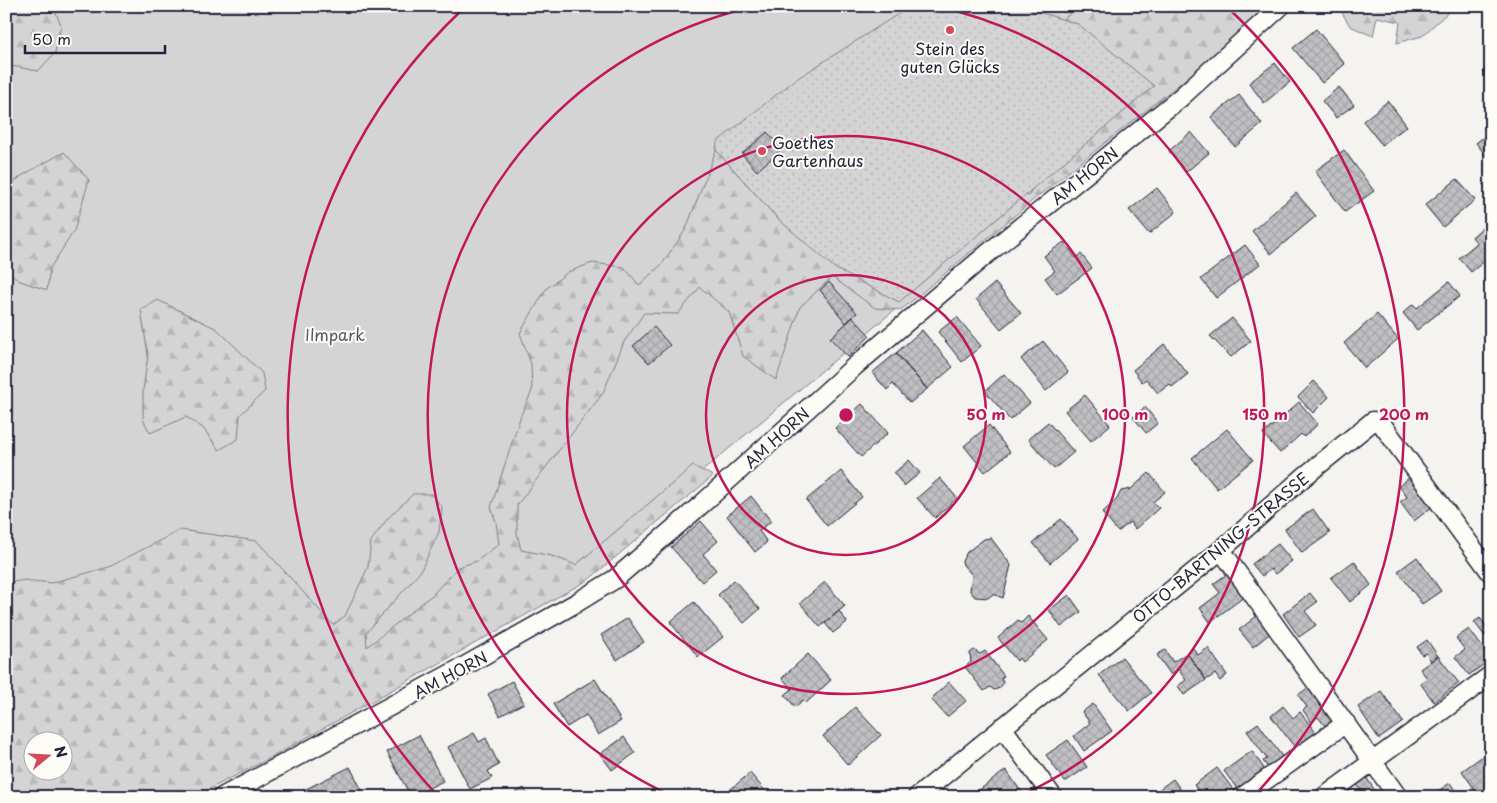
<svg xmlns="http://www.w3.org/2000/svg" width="1497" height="803" font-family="'Playpen Sans',sans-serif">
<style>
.green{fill:#d5d4d5;stroke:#7c7b88;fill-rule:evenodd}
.forest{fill:url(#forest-firs);stroke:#7c7b88;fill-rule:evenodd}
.garden{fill:url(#garden-dots);stroke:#7c7b88}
.building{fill:url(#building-cross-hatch);stroke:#22223b}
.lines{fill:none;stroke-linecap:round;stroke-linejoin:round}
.street-casing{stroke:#22223b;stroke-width:21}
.street{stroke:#fdfcf7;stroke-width:18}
.ring{fill:none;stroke:#c2185b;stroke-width:2.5}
.poi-dot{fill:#d1495b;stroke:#fdfcf7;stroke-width:2}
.labels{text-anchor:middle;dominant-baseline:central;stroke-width:4;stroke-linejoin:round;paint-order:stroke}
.poi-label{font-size:16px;fill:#22223b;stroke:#fdfcf7}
.street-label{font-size:16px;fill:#22223b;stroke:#fdfcf7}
.park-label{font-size:16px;fill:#585769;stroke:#fdfcf7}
.centre{fill:#c2185b;stroke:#fdfcf7;stroke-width:2.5}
.ring-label{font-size:15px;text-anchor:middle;font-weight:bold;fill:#c2185b;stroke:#fdfcf7;stroke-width:4;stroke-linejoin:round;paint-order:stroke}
</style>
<defs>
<pattern id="forest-firs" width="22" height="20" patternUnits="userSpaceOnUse" patternTransform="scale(1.25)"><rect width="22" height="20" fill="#d5d4d5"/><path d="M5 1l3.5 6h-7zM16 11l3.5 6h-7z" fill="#b7b6b8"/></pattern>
<pattern id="garden-dots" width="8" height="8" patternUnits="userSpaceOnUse" patternTransform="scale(1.25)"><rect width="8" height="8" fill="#d5d4d5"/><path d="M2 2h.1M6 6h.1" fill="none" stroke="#b7b6b8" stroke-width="1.8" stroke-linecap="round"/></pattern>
<pattern id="building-cross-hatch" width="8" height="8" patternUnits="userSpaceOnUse" patternTransform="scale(1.25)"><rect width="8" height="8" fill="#c0bfc2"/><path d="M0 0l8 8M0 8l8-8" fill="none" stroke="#a5a4a8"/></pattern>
</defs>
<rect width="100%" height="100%" fill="#f4f3ef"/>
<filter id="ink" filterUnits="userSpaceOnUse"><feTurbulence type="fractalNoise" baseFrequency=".02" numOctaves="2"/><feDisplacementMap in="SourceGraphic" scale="10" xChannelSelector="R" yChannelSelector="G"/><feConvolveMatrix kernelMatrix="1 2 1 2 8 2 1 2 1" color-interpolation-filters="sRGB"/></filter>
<g filter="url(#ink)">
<!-- green -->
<path class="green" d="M6 6H1257L583 571 184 797H6ZM32 740H62V770H32Z"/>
<!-- forest -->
<path class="forest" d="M6 6H53L61 25 55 53 38 71 6 65Z
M1073 6H1269L1231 43 1043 192 901 310 875 308 832 277 800 307 776 380 743 356 729 312 700 287 678 314 644 313 624 342 603 393 517 505V533L521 550 552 556 576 565 693 466 713 476 588 580 274 756 194 797H6V583L26 580 51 583 109 567 180 530 257 541 333 625 345 616 368 567 371 541 388 518 413 494H431L442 507 439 532 420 572 366 633 367 647 432 595 458 567 477 561 499 544 496 522 491 507 521 415 532 391 531 364 520 333 546 289 568 272 592 263 624 267 639 285 662 264 686 229 716 150 778 219 986 204 1029 195 1043 166 1033 42 1071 13ZM32 740H62V770H32Z
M1338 6H1455L1422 36 1397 43 1400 22 1377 17 1373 36 1350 26Z
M64 152 89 180 74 231 50 268 47 290 20 281 6 270V188L23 175Z
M158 300 217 329 262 373 265 391 240 415 238 439 219 450 203 428 186 417 150 433 143 419V390L148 355 141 310Z"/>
<!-- garden -->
<path class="garden" d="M964 6H1019L1078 24 1154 86 899 302 836 269 778 219 716 150 717 142 795 80 906 9Z"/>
<!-- building -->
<path class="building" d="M1316 29 1345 64 1322 83 1293 48Z
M1275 63 1290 82 1264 103 1249 83Z
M1491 65V81L1483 71Z
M1339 87 1354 105 1336 118 1322 101Z
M1239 95 1262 124 1235 147 1211 117Z
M1388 101 1407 126 1382 145 1363 121Z
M1491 131V162L1476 143Z
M767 132 782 149 757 171 742 154Z
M1191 132 1209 153 1186 172 1169 151Z
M1344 150 1374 191 1345 212 1315 171Z
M1457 179 1475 200 1443 227 1425 205Z
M1157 188 1176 212 1149 234 1129 210Z
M1296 193 1316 216 1271 254 1252 231Z
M1483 227 1491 237V256L1471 272 1459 258 1477 243 1472 237Z
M1064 242 1076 258 1081 254 1092 268 1057 294 1045 278 1055 271 1044 256Z
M1245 245 1260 264 1216 298 1201 279Z
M829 282 857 313 846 323 820 290Z
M1449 282 1460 296 1417 330 1403 313 1413 304 1417 308Z
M995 283 1021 313 1001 329 976 299Z
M1377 314 1398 339 1365 368 1344 343Z
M853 317 870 336 848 357 830 338Z
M957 317 981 346 962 362 938 332Z
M1232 318 1251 341 1231 357 1210 336Z
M654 327 670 345 649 363 633 346Z
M922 330 953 367 927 389 896 353Z
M1043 341 1068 372 1046 391 1021 359Z
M1164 344 1188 374 1172 387 1170 384 1158 393 1146 379 1142 382 1133 370Z
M896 353 927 389 910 403 893 384 887 390 872 373Z
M1004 374 1030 403 1010 420 985 391Z
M1314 381 1329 397 1313 413 1298 397Z
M1085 395 1110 425 1091 441 1065 411Z
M1299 402 1318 424 1304 437 1301 434 1280 453 1263 434Z
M862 404 888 433 861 457 835 428Z
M1145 407 1158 423 1146 433 1133 417Z
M1048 422 1074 452 1054 469 1028 439Z
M989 425 1010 452 985 472 964 446Z
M1227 429 1253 460 1217 489 1192 458Z
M909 460 920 473 904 486 894 473Z
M841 471 862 497 827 526 806 500Z
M1149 473 1165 492 1153 502 1159 508 1135 529 1130 522 1118 532 1102 513 1117 499 1121 491 1131 489Z
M1410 477 1432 507 1414 521 1400 502 1407 497 1399 486Z
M940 478 957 498 935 518 917 498Z
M751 496 771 521 759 531 767 542 755 552 727 516Z
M1313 509 1330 533 1302 553 1285 529Z
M1061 519 1078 539 1050 563 1033 543Z
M701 521 718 541 703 554 716 570 702 582 671 547Z
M991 538 1011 565 1003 598 993 594 988 598 975 597 970 591 972 575 963 565 962 561 967 552 984 539Z
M1278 544 1292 561 1275 574 1271 569 1262 576 1252 564Z
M1417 557 1441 591 1422 604 1398 571Z
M1354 561 1371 585 1350 602 1331 578Z
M1227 574 1244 597 1210 622 1200 608 1220 593 1213 584Z
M734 580 760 609 744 623 718 595Z
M825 582 845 606 820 627 800 603Z
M1310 593 1317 602 1305 611 1316 625 1299 637 1283 614Z
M1069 595 1081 612 1061 627 1049 610Z
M694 602 723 637 698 657 670 622Z
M839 611 847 622 833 633 825 623Z
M1258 615 1272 632 1253 647 1239 630Z
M1028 616 1048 640 1022 662 1019 658 1017 661 998 638 1018 620 1021 623Z
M628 618 644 642 617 660 601 635Z
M1480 618 1491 632 1485 636 1474 622Z
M1469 629 1491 659 1469 675 1455 657 1465 650 1456 638Z
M1427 640 1438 656 1431 661 1426 653 1422 655 1417 647Z
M1193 648 1198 655 1208 648 1227 675 1220 681 1215 674 1206 680 1187 653Z
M974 650 980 654 985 651 1004 676 1001 678 1003 683 1000 688 994 690 990 687 984 691 965 667 971 662 970 653Z
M1165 650 1173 662 1187 653 1206 680 1184 695 1178 686 1186 680 1178 669 1171 675 1157 655Z
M808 654 831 680 806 703 803 700 795 707 785 695 792 689 782 678Z
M1438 656 1459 683 1434 702 1420 683 1427 678 1420 669Z
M1122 657 1151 693 1129 711 1099 675Z
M595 679 621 721 598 735 586 715 567 727 553 704Z
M512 681 524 703 500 716 488 694Z
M949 682 966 701 947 717 931 699Z
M1312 685 1337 719 1326 727 1318 717 1311 722 1303 710 1307 707 1298 695Z
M1381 691 1403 722 1379 739 1358 707Z
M1093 704 1112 731 1084 751 1074 736 1090 723 1082 712Z
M1283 706 1293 718 1300 712 1317 734 1296 749 1271 716Z
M855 707 881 735 848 765 823 736Z
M1258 723 1283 758 1269 769 1263 761 1267 759 1247 731Z
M474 733 479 742 486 738 499 765 488 771 492 778 470 789 448 747Z
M419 735 443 781 411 797 387 752Z
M624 737 635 753 612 770 600 754Z
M1068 740 1087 767 1065 782 1046 755Z
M1491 750V790L1480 797 1462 771Z
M1252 751 1265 770 1238 790 1224 771Z
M350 767 365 796 308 797 304 790Z
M1217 768 1235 792 1228 797H1202L1194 785Z
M1006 770 1025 797H970Z
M750 773 767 793 763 797H727L725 794Z
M1366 777 1379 797H1365L1356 783Z
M1173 779 1186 797H1149Z
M1450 783 1460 797H1429Z
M524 788 529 797H508Z
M1348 790 1353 797H1339Z"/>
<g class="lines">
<!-- street casing -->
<g class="street-casing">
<path id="street" d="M1221 550 1398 797
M1002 727 1053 797
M222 797 463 667 576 603 615 579 702 504 855 366 987 254 1180 98 1281 6
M917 797 1221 550 1305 476 1373 421 1381 423 1491 573
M1242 797 1346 723
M1324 797 1491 675"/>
</g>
<!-- street -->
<use href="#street" class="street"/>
</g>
</g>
<!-- distance rings -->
<g class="ring">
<circle cx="846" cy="415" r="140"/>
<circle cx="846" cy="415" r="279"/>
<path d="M672 796A419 419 0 0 1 752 7M940 7A419 419 0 0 1 1020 796"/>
<path d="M438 796A558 558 0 0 1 465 7M1227 7A558 558 0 0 1 1254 796"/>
</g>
<!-- markers -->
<g class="poi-dot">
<circle cx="950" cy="30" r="5"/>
<circle cx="762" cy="151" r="5"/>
</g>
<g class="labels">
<!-- poi labels -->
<g class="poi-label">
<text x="950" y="48">Stein des<tspan x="950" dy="18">guten Glücks</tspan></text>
<text x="772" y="142" text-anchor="start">Goethes<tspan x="772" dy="18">Gartenhaus</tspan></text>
</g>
<!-- street labels -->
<g class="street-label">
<text transform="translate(1084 175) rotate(-39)">AM HORN</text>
<text transform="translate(776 437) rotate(-42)">AM HORN</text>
<text transform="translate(1220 547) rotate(-40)">OTTO-BARTNING-STRASSE</text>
<text transform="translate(450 674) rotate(-28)">AM HORN</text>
</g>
<!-- park labels -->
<g class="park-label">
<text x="335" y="334">Ilmpark</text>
</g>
</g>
<circle cx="846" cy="415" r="8" class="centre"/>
<g class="ring-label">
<text x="986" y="420">50 m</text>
<text x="1125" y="420">100 m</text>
<text x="1265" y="420">150 m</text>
<text x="1404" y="420">200 m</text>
</g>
<!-- margin -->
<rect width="1497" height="803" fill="none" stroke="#fdfcf7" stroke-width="25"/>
<rect x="12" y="12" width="1472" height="778" fill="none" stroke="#22223b" stroke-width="2" filter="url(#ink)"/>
<!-- north arrow -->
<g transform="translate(48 756) rotate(72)"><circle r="24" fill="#fdfcf7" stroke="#a5a5ac"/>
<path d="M0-4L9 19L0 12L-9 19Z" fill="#d1495b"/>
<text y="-8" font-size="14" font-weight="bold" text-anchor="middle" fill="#22223b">N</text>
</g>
<!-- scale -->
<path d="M25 45v8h140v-8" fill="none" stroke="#22223b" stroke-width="2.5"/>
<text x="32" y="45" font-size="15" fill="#22223b" stroke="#fdfcf7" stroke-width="4" paint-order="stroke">50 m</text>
</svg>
